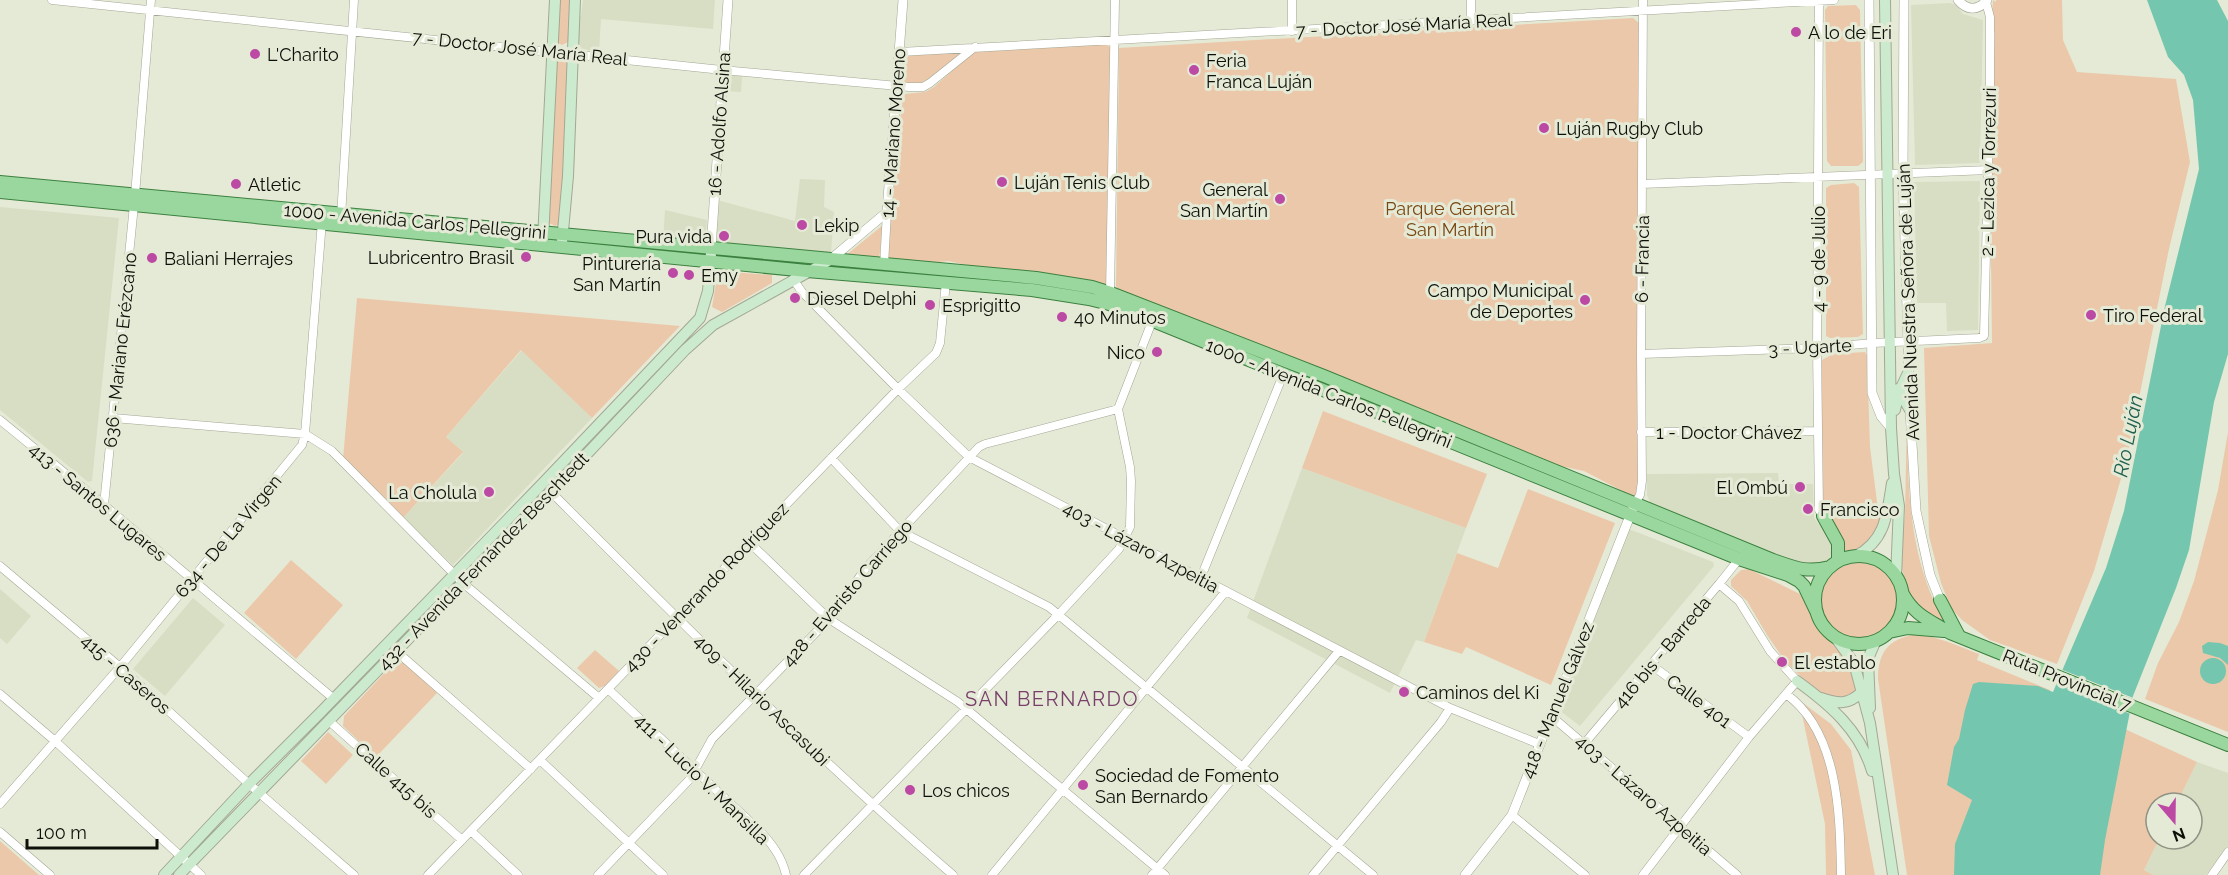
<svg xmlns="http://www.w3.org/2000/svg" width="2228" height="875" font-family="Raleway,sans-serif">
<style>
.built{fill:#d8dec3}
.green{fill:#ecc8aa}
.water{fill:#74c6ae}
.pier{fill:#e5ead6}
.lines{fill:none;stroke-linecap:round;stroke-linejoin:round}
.minor-casing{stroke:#a3a794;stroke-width:9}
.tertiary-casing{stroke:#a3a794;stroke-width:10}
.secondary-casing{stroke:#a3a794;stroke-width:12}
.primary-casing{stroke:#3c803f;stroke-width:14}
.minor{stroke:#fff;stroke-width:8}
.tertiary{stroke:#fff;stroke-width:9}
.secondary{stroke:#ccebce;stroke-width:10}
.primary{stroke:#9ad79e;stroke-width:12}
.poi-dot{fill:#bc4aa4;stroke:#e5ead6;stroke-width:2}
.labels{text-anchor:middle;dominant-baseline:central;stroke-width:6;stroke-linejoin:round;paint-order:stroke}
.street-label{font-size:18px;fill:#0d0f08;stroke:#e5ead6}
.poi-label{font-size:18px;fill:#0d0f08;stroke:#e5ead6;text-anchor:start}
.park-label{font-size:18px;fill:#794510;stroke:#e5ead6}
.water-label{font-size:20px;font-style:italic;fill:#1f604f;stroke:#e5ead6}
.neighbourhood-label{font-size:20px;letter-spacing:1.5px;fill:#793f6b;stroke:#e5ead6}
</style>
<rect width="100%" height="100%" fill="#e5ead6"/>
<!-- built -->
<path class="built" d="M583 0H715L713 29 601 19 599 52 583 49 579 46 577 41 578 17 581 16Z
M1950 3 1956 5 1963 14 1983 20 1980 163 1915 165 1911 5Z
M731 75 742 76 741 92 724 91 726 78Z
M800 179 825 180 824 207 834 212 831 253 829 255 717 244V200L795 221Z
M1980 181 1978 330 1947 331 1946 303H1917L1914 182Z
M0 207 119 218 92 481 88 482 0 410Z
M665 210 707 220 705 241 701 243 663 242Z
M522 350 592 418 453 565 403 518 463 453 446 437Z
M1302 468 1466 528 1424 642 1416 640 1390 693 1247 618Z
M1778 473 1779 484H1813L1814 518 1832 541 1833 552 1828 562 1808 568 1651 505 1647 495V474Z
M1629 529 1713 562 1714 566 1580 726 1559 710Z
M0 589 31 616 7 644 0 638Z
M193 598 225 625 165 696 133 669Z
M2197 762 2228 773V846L2206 875H2153L2144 870 2159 839H2192V803H2177Z"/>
<!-- green -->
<path class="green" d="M557 0H571L568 42 562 45 556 42Z
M1993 0 1996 2V0H2062L2063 40 2077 72 2176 79 2190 162 2169 249 2127 458 2094 571 2057 664 1990 640 1962 620 1951 608 1941 583 1929 536 1924 348 1992 343 1990 177 1995 33 1991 30Z
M1856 5 1860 10 1863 162 1858 166H1831L1827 161 1825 10 1828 6Z
M1633 18 1639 23 1640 489 1634 497 1584 471 1555 465 1118 291 1116 286 1119 48Z
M1105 43 1111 48 1107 284 1105 286 977 267 948 261 911 265 891 261 888 257V246L902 100 905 94 925 92 934 87 971 54 978 51Z
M960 52V56L926 83 904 84 905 59 910 55Z
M561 60 568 63 562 219 558 225 555 226 549 223 555 63Z
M1854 183 1859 187 1863 334 1858 337 1830 338 1826 336V188L1831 185Z
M883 225 879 260 845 256Z
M718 271 772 275V283L722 312 712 307Z
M357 298 680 326 592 418 521 350 446 437 463 452 403 518 343 459Z
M1865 352 1867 356 1870 447 1880 525C1873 542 1859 552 1842 556L1822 507V360L1833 354Z
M1907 410C1908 486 1907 557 1946 625L1911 601 1902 569 1901 547 1905 515Z
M1323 411 1487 474 1466 528 1302 468Z
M2228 432V732L2145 699 2158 663 2179 622 2194 581 2218 490Z
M1528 489 1615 523 1551 685 1466 647 1462 654 1424 642 1457 553 1498 568Z
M291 560 343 605 296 659 244 613Z
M1820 602a39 39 0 1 1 78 0a39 39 0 1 1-78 0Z
M1749 569 1800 594 1819 631 1838 649 1851 663 1856 689 1850 699 1824 695 1808 684 1785 661 1767 635 1747 601 1731 586V580L1741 570Z
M1914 635C1936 635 1958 646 1979 654L1977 660 2050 690 2025 731 1996 875H1907L1878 679C1878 653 1888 639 1914 635Z
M595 650 619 671 605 686 599 688 577 668Z
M394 663H404L437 693 376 757 343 726 344 716Z
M1799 700 1831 724 1851 750 1875 875H1826L1825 824Z
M2105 720 2197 762 2177 803H2156V839H2159L2144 870 2153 875H2057Z
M328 732 353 755 326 784 301 761Z
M0 841 39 875H0Z"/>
<!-- water -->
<path class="water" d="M2147 0H2217L2228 21V354L2214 402 2189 550 2176 588 2133 696 2105 840 2100 875H1954L1955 844 1972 800 1947 785 1954 747 1959 739 1965 710 1973 684 1979 682 2038 686 2053 692 2106 568 2124 511 2165 306 2199 169 2193 100 2184 75 2168 57Z
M2208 642 2220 643 2228 646V665L2220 658 2203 653 2202 646Z
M2200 671a13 13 0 1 1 26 0a13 13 0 1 1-26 0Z"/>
<!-- pier -->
<path class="pier" d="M2060 669 2136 699 2133 715 2054 683Z"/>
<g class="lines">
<!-- minor casing -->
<g class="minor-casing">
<path id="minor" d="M52 0 722 70 909 87H923L930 83 975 47
M1471 0V21
M1819 0 1817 348 1819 510 1823 516
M1292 31V0
M900 52 1834 0
M1642 184 1989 170
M341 217 354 0
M884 265 887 212
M793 279 802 292 898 389 969 457 1450 708 1539 744
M1110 295 1115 0
M1641 354 1817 348 1873 343 1979 338 1984 336 1990 89V17L1986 2
M113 418 305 434 332 451 463 583 599 698
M0 420 104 505 334 699
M1641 432 1817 431
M831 458 900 531 1049 607 1373 875
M551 492C682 623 812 754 953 875
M1635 503 1640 495 1642 481 1641 354 1643 0
M104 505 135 195 151 0
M750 543 829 619 958 702 1165 875
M0 566 120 667 249 784 354 875
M1201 577 1283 375
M396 651 531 769
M1650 664 1749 737
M608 689 760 831C772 844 782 857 786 875
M0 694 55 741 201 875
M1786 694C1839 732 1840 816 1841 875
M1550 715 1737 875
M329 721 462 840
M1584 744 1719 584 1739 559
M540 760 663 875
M0 804 120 667 302 445 305 434 322 221
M1512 815 1585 875
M471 831 518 875
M0 832 50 875
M428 875 898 389 936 353 940 343 946 282
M598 875 690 779 712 739 829 619 866 568 979 447 985 444 1118 409
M804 875 1059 614 1119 549 1130 527 1131 481 1130 467 1118 409 1153 319
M992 875 1226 591
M1152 875 1339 651
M1313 875 1441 722 1450 708
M1643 875 1749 737 1797 681 1770 651 1739 601 1719 584
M2212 875 2228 852"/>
</g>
<!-- tertiary casing -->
<g class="tertiary-casing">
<path id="tertiary" d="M1869 0 1872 393 1881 416 1891 428
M1904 0 1903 173 1910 410 1916 511 1930 575 1940 600
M1958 0C1967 11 1978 11 1987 0
M711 248 728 0
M830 260 887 212 903 0
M1465 875 1512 815 1635 503"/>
</g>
<!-- secondary casing -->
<g class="secondary-casing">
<path id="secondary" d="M1885 0 1891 428 1894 474 1899 506 1896 577
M543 239 555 0
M562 242 568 176 575 0
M1898 389 1910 410
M1895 410 1899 392 1908 373
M1856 556C1886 540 1887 514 1892 483
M1835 637 1854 663 1870 723 1893 875
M1797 681C1830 705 1860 730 1872 771
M1821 698C1839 704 1848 705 1862 692
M1870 708 1868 659 1876 640
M164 875 249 784 320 713 543 483 700 318 708 291 711 253
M179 875 551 492 685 350 713 325 830 260"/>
</g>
<!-- primary casing -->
<g class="primary-casing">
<path id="primary" d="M0 182 1036 278 1092 287 1111 293 1324 376 1773 560C1796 568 1807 573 1830 567
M0 192 807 271 1032 290 1089 299 1109 304 1153 321 1739 559 1788 575 1799 581 1804 586 1816 611
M1823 516 1838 543V561
M1815 600a44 44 0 1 1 88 0a44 44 0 1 1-88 0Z
M1903 594C1915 616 1930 620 1950 633L2228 745
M1940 600 1959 636
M1889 632 1908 628 1944 631"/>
</g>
<!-- minor -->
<use href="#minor" class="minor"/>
<!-- tertiary -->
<use href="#tertiary" class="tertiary"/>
<!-- secondary -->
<use href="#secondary" class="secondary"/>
<!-- primary -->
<use href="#primary" class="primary"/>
</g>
<!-- markers -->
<g class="poi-dot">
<circle cx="1796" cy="32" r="6"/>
<circle cx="255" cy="54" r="6"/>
<circle cx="1194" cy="70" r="6"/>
<circle cx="1544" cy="128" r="6"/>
<circle cx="1002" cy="182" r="6"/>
<circle cx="236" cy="184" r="6"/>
<circle cx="1280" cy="199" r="6"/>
<circle cx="802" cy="225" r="6"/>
<circle cx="724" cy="236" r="6"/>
<circle cx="526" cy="257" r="6"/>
<circle cx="152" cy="258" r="6"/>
<circle cx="673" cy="273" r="6"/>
<circle cx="689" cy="275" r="6"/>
<circle cx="795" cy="298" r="6"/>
<circle cx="1585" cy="300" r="6"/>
<circle cx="930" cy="305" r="6"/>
<circle cx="2091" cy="315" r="6"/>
<circle cx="1062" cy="317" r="6"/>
<circle cx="1157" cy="352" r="6"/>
<circle cx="1800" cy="487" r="6"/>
<circle cx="489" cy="492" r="6"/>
<circle cx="1808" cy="509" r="6"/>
<circle cx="1782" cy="662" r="6"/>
<circle cx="1404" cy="692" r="6"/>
<circle cx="1083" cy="785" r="6"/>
<circle cx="910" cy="790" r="6"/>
</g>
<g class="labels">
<!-- street labels -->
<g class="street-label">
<text transform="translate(1404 25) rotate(-3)">7 - Doctor José María Real</text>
<text transform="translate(520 48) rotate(6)">7 - Doctor José María Real</text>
<text transform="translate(719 124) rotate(-86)">16 - Adolfo Alsina</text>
<text transform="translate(893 133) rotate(-86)">14 - Mariano Moreno</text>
<text transform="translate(1988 172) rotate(-89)">2 - Lezica y Torrezuri</text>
<text transform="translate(415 221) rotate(5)">1000 - Avenida Carlos Pellegrini</text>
<text transform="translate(1642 259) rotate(-89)">6 - Francia</text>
<text transform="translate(1818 259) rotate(-90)">4 - 9 de Julio</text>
<text transform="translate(1908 302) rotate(-92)">Avenida Nuestra Señora de Luján</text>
<text transform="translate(1810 347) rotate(-3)">3 - Ugarte</text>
<text transform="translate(120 350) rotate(-84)">636 - Mariano Erézcano</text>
<text transform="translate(1329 393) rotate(22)">1000 - Avenida Carlos Pellegrini</text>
<text x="1729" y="432">1 - Doctor Chávez</text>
<text transform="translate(98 502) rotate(40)">413 - Santos Lugares</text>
<text transform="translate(228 536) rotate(-50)">634 - De La Virgen</text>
<text transform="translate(1141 547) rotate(28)">403 - Lázaro Azpeitia</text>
<text transform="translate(483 561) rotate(-46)">432 - Avenida Fernández Beschtedt</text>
<text transform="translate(706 587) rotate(-46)">430 - Venerando Rodríguez</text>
<text transform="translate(847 593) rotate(-49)">428 - Evaristo Carriego</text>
<text transform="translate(1662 652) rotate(-50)">416 bis - Barreda</text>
<text transform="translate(126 674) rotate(41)">415 - Caseros</text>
<text transform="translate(2067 680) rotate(22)">Ruta Provincial 7</text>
<text transform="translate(762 700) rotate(44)">409 - Hilario Ascasubi</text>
<text transform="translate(1557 700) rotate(-68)">418 - Manuel Gálvez</text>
<text transform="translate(1699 701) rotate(37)">Calle 401</text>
<text transform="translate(702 779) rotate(44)">411 - Lucio V. Mansilla</text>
<text transform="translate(396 780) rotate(42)">Calle 415 bis</text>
<text transform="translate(1644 795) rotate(41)">403 - Lázaro Azpeitia</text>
</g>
<!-- poi labels -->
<g class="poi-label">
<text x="1808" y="32">A lo de Eri</text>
<text x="267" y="54">L'Charito</text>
<text x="1206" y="60">Feria<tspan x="1206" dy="21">Franca Luján</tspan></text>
<text x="1556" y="128">Luján Rugby Club</text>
<text x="1014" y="182">Luján Tenis Club</text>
<text x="248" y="184">Atletic</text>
<text x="1268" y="189" text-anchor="end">General<tspan x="1268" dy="21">San Martín</tspan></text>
<text x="814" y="225">Lekip</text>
<text x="712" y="236" text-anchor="end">Pura vida</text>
<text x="514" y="257" text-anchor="end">Lubricentro Brasil</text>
<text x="164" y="258">Baliani Herrajes</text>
<text x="661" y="263" text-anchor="end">Pinturería<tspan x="661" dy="21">San Martín</tspan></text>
<text x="701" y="275">Emy</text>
<text x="1573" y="290" text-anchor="end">Campo Municipal<tspan x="1573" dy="21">de Deportes</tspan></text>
<text x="807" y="298">Diesel Delphi</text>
<text x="942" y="305">Esprigitto</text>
<text x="2103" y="315">Tiro Federal</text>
<text x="1074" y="317">40 Minutos</text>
<text x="1145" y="352" text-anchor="end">Nico</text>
<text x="1788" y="487" text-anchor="end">El Ombú</text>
<text x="477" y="492" text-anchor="end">La Cholula</text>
<text x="1820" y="509">Francisco</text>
<text x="1794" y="662">El establo</text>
<text x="1416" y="692">Caminos del Ki</text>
<text x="1095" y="775">Sociedad de Fomento<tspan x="1095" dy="21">San Bernardo</tspan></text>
<text x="922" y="790">Los chicos</text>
</g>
<!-- park labels -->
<g class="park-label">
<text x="1450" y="208">Parque General<tspan x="1450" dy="21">San Martín</tspan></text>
</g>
<!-- water labels -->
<g class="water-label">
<text transform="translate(2128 436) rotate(-79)">Río Luján</text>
</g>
<!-- neighbourhood labels -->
<g class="neighbourhood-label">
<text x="1052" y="699">SAN BERNARDO</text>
</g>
</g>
<!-- north arrow -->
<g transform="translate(2174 821) rotate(160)"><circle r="28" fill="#e5ead6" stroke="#8f9284" stroke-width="1.5"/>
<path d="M0-4.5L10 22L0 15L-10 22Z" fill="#bc4aa4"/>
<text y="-9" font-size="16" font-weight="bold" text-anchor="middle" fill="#0d0f08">N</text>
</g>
<!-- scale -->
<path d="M27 839v9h130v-9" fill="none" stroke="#0d0f08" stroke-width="3"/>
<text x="36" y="839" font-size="18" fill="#0d0f08" stroke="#e5ead6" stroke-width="4.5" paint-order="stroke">100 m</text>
</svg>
